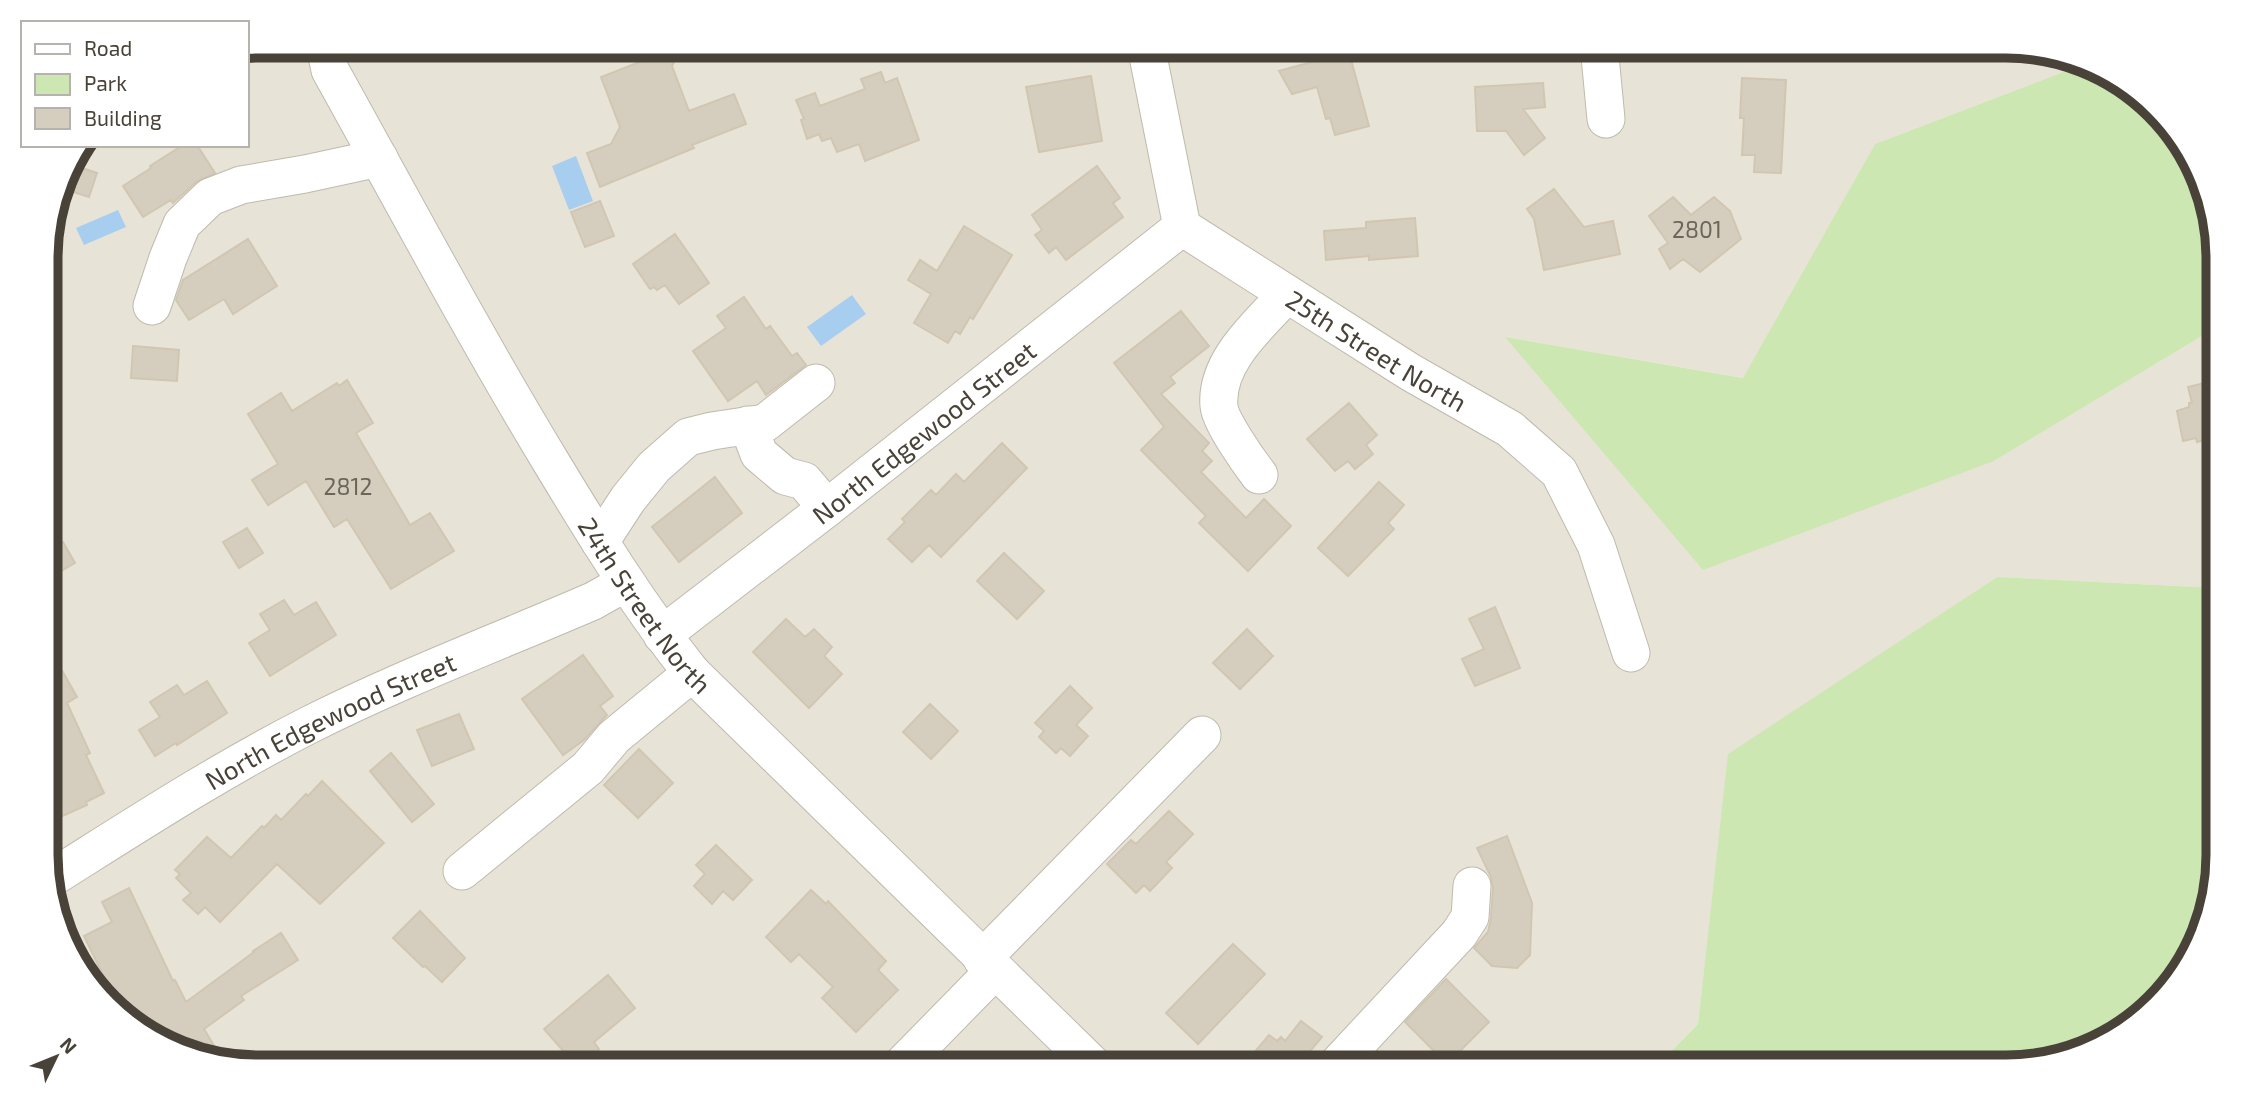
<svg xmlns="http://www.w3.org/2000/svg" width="2264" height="1113" font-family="'Exo 2',sans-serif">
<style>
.residential{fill:#e8e3d7}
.green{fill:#cde7b3}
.water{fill:#a8ceef}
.building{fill:#d5cebf;stroke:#d0c6b2;stroke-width:2}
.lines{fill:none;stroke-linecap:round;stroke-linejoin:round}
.minor-casing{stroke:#bfbaac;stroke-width:39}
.minor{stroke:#fff;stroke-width:37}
.labels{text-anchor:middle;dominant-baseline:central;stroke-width:5;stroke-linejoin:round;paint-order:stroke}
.number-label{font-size:23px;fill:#6b655a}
.street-label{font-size:26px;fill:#484238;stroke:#fff}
.rim{fill:none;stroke:#484238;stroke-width:9}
</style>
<rect width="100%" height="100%" fill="#f4f1e9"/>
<!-- residential -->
<path class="residential" d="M257 46H2007L2084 64 1875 144 1744 378 1505 337 1994 461 2217 327 2218 588 1997 577 1729 754 1698 1024 1656 1067H257L164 1046 89 984 47 884 46 243 68 163 81 145H247V48Z"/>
<!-- green -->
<path class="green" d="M2084 64 2100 67 2175 129 2217 230V327L1994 461 1703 570 1505 337 1743 378 1875 144Z
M1997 577 2218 588V856L2197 949 2124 1032 2020 1067H1656L1698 1024 1728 754Z"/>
<!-- water -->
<path class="water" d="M576 156 593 201 569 210 552 166Z
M118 210 126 227 84 245 76 228Z
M852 295 866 314 821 346 807 327Z"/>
<!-- building -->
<path class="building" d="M663 48 672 52 675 60 672 66 689 111 734 94 746 124 692 145 694 148 600 187 587 153 611 144 620 127 601 77 650 58 655 51Z
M1349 52 1369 126 1335 135 1330 118 1326 119 1317 87 1292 94 1279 71Z
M881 72 885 83 897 78 919 140 865 161 859 144 837 152 831 138 822 141 819 134 807 139 801 120 804 119 796 100 815 93 820 106 865 89 861 79Z
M1091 76 1102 141 1039 152 1026 87Z
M1742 78 1786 80 1781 173 1754 172 1755 155H1742L1744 118H1740Z
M1543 83 1545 107 1523 109 1545 138 1524 155 1506 131H1477L1475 87Z
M183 145H197L215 173 196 182 173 203 171 200 143 217 123 186 151 168 150 166Z
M67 163 97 173 89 197 61 188Z
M1097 166 1120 198 1113 203 1123 217 1066 260 1056 247 1049 253 1035 235 1042 230 1032 215Z
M1554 189 1584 227 1613 221 1620 254 1544 270 1534 219 1527 209Z
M1673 197 1691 215 1714 197 1730 211 1741 239 1700 272 1683 259 1670 269 1659 249 1668 243 1649 216Z
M600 201 614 236 585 247 571 212Z
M1415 218 1418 256 1369 260V256L1326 260 1324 231 1366 228V222Z
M964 226 1012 255 973 319 970 317 960 334 955 331 948 343 914 323 931 294 908 280 920 260 937 271Z
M675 234 709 283 679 304 665 285 657 290 654 287 650 289 633 264Z
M248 239 277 286 233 314 224 299 189 320 176 300 183 280Z
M744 297 766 329 770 326 792 356 797 353 806 365 766 395 757 381 728 401 693 351 726 328 717 316Z
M1181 311 1209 346 1170 377 1175 383 1161 394 1209 443 1202 451 1212 461 1201 472 1246 518 1264 499 1291 526 1248 571 1199 523 1206 516 1141 450 1164 427 1114 363Z
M133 346 179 350 177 381 131 378Z
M347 380 373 423 356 433 410 525 430 513 454 551 391 589 347 519 334 527 306 481 268 505 252 480 278 464 248 414 281 393 292 411 337 383 339 386Z
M2217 380V437L2197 442 2196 438 2183 441 2177 411 2189 407V403H2192L2188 387Z
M1349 403 1377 435 1366 445 1373 454 1355 469 1348 461 1335 471 1307 439Z
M1002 443 1027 468 941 557 929 545 912 562 888 539 905 522 902 519 931 490 936 495 956 474 964 482Z
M715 477 742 513 679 562 652 527Z
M1379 482 1404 505 1388 523 1394 529 1348 576 1318 548Z
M247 528 263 553 239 568 223 542Z
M63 542 75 563 47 579V551Z
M1004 553 1044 591 1017 619 977 581Z
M284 600 294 615 316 602 336 635 270 676 249 643 270 630 260 614Z
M1495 607 1520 668 1475 686 1462 659 1484 649 1469 619Z
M786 619 805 637 814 629 832 647 824 656 842 674 809 708 753 652Z
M1247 629 1273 656 1240 689 1213 663Z
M47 644 77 697 67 703 90 753 86 755 104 793 86 802 87 805 47 823V771L60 765 47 738Z
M583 655 613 696 600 706 607 715 584 740 563 755 522 699Z
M207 681 227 713 177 745 176 743 155 756 139 730 160 717 150 702 177 685 184 695Z
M1070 686 1092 708 1076 725 1088 736 1070 756 1061 748 1056 753 1039 737 1044 731 1035 723Z
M930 704 958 731 931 759 903 732Z
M459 714 474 749 432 766 417 730Z
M639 749 673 783 638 818 604 785Z
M391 753 434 804 412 822 370 771Z
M322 781 384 843 320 904 277 864 220 922 205 907 198 914 183 900 191 893 176 878 180 874 175 870 207 837 231 858 262 826 264 828 276 815 281 820 306 794 308 796Z
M1169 811 1193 834 1166 862 1172 868 1150 891 1144 885 1136 893 1107 864 1131 840 1136 844Z
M1507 836 1532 903 1530 955 1517 968 1492 966 1474 948 1488 932 1491 918 1493 887 1491 877 1477 848Z
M716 845 752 880 733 900 723 891 712 904 694 886 705 874 696 865Z
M129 888 173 981 175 980 186 1002 254 952 253 951 281 933 298 960 241 996 244 1000 204 1029 222 1059 164 1046 120 1010 84 936 112 922 102 902Z
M811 890 826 904 828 901 886 961 878 970 898 990 856 1032 822 998 833 987 799 954 791 962 766 937Z
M420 911 465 958 442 982 425 966 423 967 393 938Z
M1233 944 1265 974 1198 1044 1166 1013Z
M608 975 635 1008 594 1042 599 1049 582 1064 576 1057 572 1061 544 1029Z
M1446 979 1489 1022 1447 1064 1405 1022Z
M1301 1021 1322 1037 1297 1067H1267L1252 1055 1269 1035 1277 1041 1281 1037 1285 1041Z"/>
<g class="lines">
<!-- minor casing -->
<g class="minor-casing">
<g id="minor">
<path id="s1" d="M325 46 330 70C404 203 475 337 554 467 597 538 640 608 692 673L1095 1067"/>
<path id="s2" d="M1146 46 1182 227 1410 372 1510 429 1559 472 1596 545 1631 653"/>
<path d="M1599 46 1606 119"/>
<path d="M152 306 168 258 182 224 210 197 241 185 305 174 379 158"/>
<path d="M748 425 759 454 785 476 804 481 827 508"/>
<path d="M1259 475C1249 462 1220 421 1219 406 1215 361 1260 324 1287 294"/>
<path d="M600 542 628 499 654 467 688 437 712 431 765 423 816 383"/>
<path id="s3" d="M662 635 827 508 1182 227"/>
<path d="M462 871 588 768 614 737 692 673"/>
<path id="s4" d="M47 881C133 827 217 772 307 726 400 679 498 642 593 601L625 583"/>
<path d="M982 959 1202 735"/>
<path d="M900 1067 994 971"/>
<path d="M1335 1067 1459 934 1470 917 1472 886"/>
</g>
</g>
<!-- minor -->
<use href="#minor" class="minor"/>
</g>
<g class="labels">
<!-- number labels -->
<g class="number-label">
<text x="1697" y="229">2801</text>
<text x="348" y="486">2812</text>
</g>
<!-- street labels -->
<g class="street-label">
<text stroke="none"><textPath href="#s2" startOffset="415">25th Street North</textPath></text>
<text stroke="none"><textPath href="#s3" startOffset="331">North Edgewood Street</textPath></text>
<text stroke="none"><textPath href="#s1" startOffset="646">24th Street North</textPath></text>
<text stroke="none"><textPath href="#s4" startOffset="326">North Edgewood Street</textPath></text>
</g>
</g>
<!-- crop -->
<path d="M0 0H2264V1113H0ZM258 58H2006A200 200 0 0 1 2206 258V855A200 200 0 0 1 2006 1055H258A200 200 0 0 1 58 855V258A200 200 0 0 1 258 58Z" fill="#fff" fill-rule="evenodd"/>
<path class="rim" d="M258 58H2006A200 200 0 0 1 2206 258V855A200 200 0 0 1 2006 1055H258A200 200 0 0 1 58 855V258A200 200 0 0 1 258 58Z"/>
<!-- legend -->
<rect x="21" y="21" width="228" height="126" fill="#ffffff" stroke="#b6b3af" stroke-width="2"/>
<rect x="35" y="44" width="35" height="10" fill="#ffffff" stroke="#b6b3af" stroke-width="2"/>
<text x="84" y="56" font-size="21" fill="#484238">Road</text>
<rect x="35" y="74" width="35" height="21" fill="#cde7b3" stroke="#b6b3af" stroke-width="2"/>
<text x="84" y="91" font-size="21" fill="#484238">Park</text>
<rect x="35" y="108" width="35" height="21" fill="#d5cebf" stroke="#b6b3af" stroke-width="2"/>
<text x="84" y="126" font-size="21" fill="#484238">Building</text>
<!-- north arrow -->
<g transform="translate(56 1057) rotate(47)" stroke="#ffffff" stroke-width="5" paint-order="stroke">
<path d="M0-5L12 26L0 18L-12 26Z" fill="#484238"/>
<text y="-10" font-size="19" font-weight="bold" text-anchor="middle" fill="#484238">N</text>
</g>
</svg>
